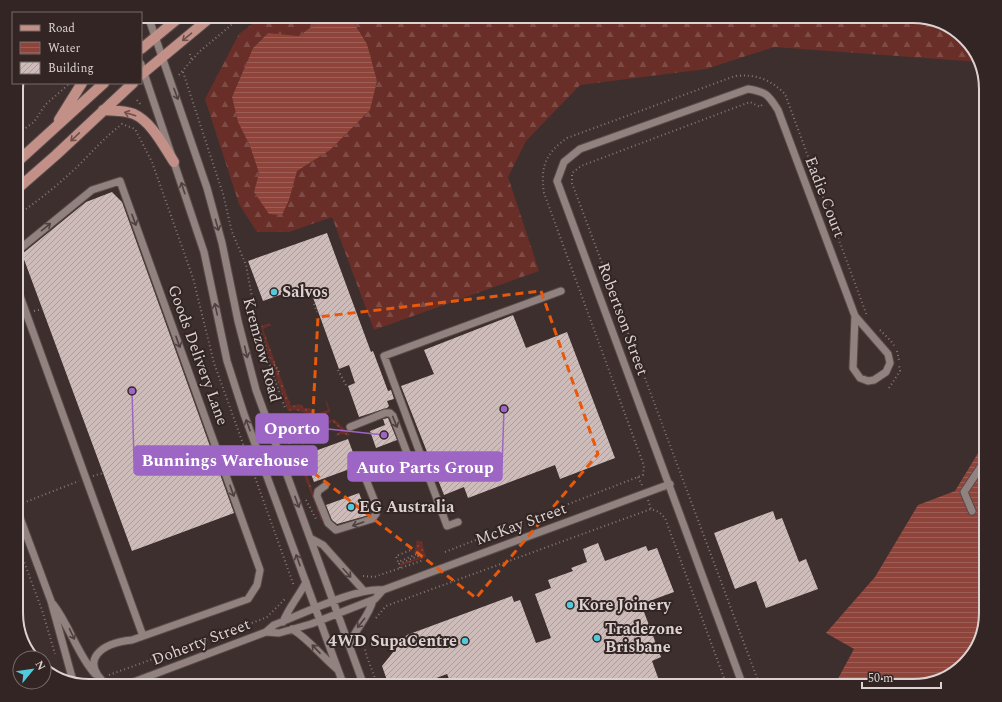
<svg xmlns="http://www.w3.org/2000/svg" width="1002" height="702" font-family="Spectral,serif">
<style>
.forest{fill:url(#forest-firs)}
.park{fill:url(#park-dots)}
.water{fill:url(#water-rules)}
.building{fill:url(#building-hatch)}
.lines{fill:none;stroke-linecap:round;stroke-linejoin:round}
.minor-casing{stroke:#574b4a;stroke-width:9}
.major-casing{stroke:#574b4a;stroke-width:12}
.path{stroke:#847877;stroke-width:2;stroke-dasharray:1 3;stroke-linecap:butt}
.minor{stroke:#92827f;stroke-width:7}
.major{stroke:#c39088;stroke-width:10}
.oneway{stroke:#6c504b}
.oneway2{stroke:#4f413f}
.marked{fill:none;stroke:#e8590c;stroke-width:3;stroke-dasharray:8 5;stroke-linejoin:round}
.poi-dot{fill:#53cadc;stroke:#322523;stroke-width:1.5}
.labels{text-anchor:middle;dominant-baseline:central;stroke-width:4;stroke-linejoin:round;paint-order:stroke}
.street-label{font-size:16px;fill:#dbd2d1;stroke:#322523}
.poi-label{font-size:16px;font-weight:bold;fill:#dbd2d1;stroke:#322523;text-anchor:start}
.rim{fill:none;stroke:#dbd2d1;stroke-width:2}
.leader{fill:none;stroke:#9d66c5;stroke-width:1.5}
.callout-dot{fill:#9d66c5;stroke:#322523;stroke-width:1.5}
.callout{fill:#9d66c5;stroke:#9d66c5;stroke-width:1.5}
.callout-label{font-size:17px;text-anchor:middle;font-weight:bold;fill:#fff}
</style>
<defs>
<pattern id="forest-firs" width="22" height="20" patternUnits="userSpaceOnUse"><rect width="22" height="20" fill="#692e27"/><path d="M5 1l3.5 6h-7zM16 11l3.5 6h-7z" fill="#7e4b45"/></pattern>
<pattern id="park-dots" width="8" height="8" patternUnits="userSpaceOnUse"><rect width="8" height="8" fill="#692e27"/><path d="M2 2h.1M6 6h.1" fill="none" stroke="#7e4b45" stroke-width="1.8" stroke-linecap="round"/></pattern>
<pattern id="water-rules" width="6" height="5" patternUnits="userSpaceOnUse"><rect width="6" height="5" fill="#8e443b"/><path d="M0 2.5h6" fill="none" stroke="#9d5e56"/></pattern>
<pattern id="building-hatch" width="6" height="6" patternUnits="userSpaceOnUse"><rect width="6" height="6" fill="#cdbcb9"/><path d="M-1 1l2-2M0 6l6-6M5 7l2-2" fill="none" stroke="#aa9d9a"/></pattern>
</defs>
<rect width="100%" height="100%" fill="#3d2f2d"/>
<!-- forest -->
<path class="forest" d="M263 16H337L315 24 299 36 268 33 253 48 232 97 238 122 250 146 259 173 254 192 269 213 289 200 297 171 330 150 370 110 377 81 367 44 354 23 342 16H914L957 31 978 56 980 62 774 47 706 69 580 85 526 141 508 177 539 271 374 330 332 217 289 232H257L239 204 205 99 239 34Z"/>
<!-- park -->
<path class="park" d="M269 323 271 325 263 329 291 406 300 404 304 408H310L313 415 328 410 326 402 327 401 330 412C308 421 303 407 288 411L267 350 261 326Z
M334 419 350 434 349 436 343 434 335 436 341 430 332 421 326 427 324 425 325 422Z
M299 423 310 425 316 433 315 436 312 428 301 432C306 447 303 456 309 470L306 471 319 511 324 519 321 520 295 451 304 448 301 440 292 443 295 434 294 424Z
M417 540 422 542 426 557 401 566 400 564 420 557 419 553 414 554Z"/>
<!-- water -->
<path class="water" d="M337 16H342L354 23 367 44 377 81 370 110 330 150 297 171 289 200 282 215 269 214 254 192 259 173 250 146 238 122 232 97 253 48 268 33 299 36 315 24Z
M986 440V614L971 657 946 678 913 686H834L854 649 826 633 875 577 918 505 955 491Z"/>
<!-- building -->
<path class="building" d="M112 192 122 202 234 513 132 551 22 254 86 202Z
M327 233 371 352 373 351 388 391 391 390 394 399 387 401 389 406 387 408 359 417 348 386 355 383 349 365 339 369 311 292 304 294 302 287 263 301 248 261Z
M513 315 526 348 567 332 615 458 560 479 555 465 468 498 464 487 444 495 401 386 434 374 424 350Z
M388 418 397 440 376 448 370 431 385 425 383 419Z
M348 439 358 466 314 482 304 455Z
M359 493 363 503 369 501 372 508 371 512 369 515 337 524 332 520 326 505Z
M773 511 776 520 782 518 799 562 806 559 818 589 766 608 756 581 735 589 714 533Z
M598 543 605 561 646 546 648 551 657 548 674 592 641 604 661 657 652 661 661 686H452L447 674 415 686H389L382 666 407 635 512 596 514 602 520 600 536 643 551 638 535 594 551 588 548 580 573 571 571 568 587 562 583 549Z"/>
<g class="lines">
<!-- minor casing -->
<g class="minor-casing">
<path id="minor" d="M148 16 207 188 222 243 238 321 256 390 364 686
M141 64 204 252 227 361 244 414 344 686
M16 252 92 190 120 181 260 570 257 585 248 599 132 640C102 643 77 660 108 686
M16 285 143 636
M350 427 385 413H390L393 416 407 453 406 464
M325 486 318 491 317 496 328 523 336 530 372 519 376 514 377 507 363 472
M16 507 51 601 73 681
M972 511 964 492 986 459
M458 522 447 526 384 356 561 291
M310 538 323 545 364 591
M53 604C70 626 77 654 95 674
M283 622C289 607 299 596 306 582
M292 629C310 640 322 657 338 670
M266 632 279 633 311 624 375 599 383 590
M349 645C355 629 369 617 373 600
M145 678 148 686
M123 686 266 632 274 625C300 615 357 587 383 590L670 484
M743 686 557 181 564 162 580 149 748 89C766 92 768 94 778 110L855 316 888 354 890 363 886 372 874 380 868 381 860 378 853 368 855 316"/>
</g>
<!-- major casing -->
<g class="major-casing">
<path id="major" d="M141 49 181 16
M141 75 212 16
M103 110C113 111 124 110 134 114 152 122 164 147 174 162
M59 120 82 83
M16 163 104 83
M16 190 56 155 133 83"/>
</g>
<!-- path -->
<path class="path" d="M190 54 192 61
M183 72 223 194 232 232 246 265 255 313
M179 75 199 52 242 16
M137 100 140 104
M16 135 34 122 45 105 68 85
M16 216C38 201 58 185 77 167 92 152 105 137 122 124L135 129 152 162 193 278 214 363 294 586
M314 304 317 312
M34 311 43 309
M260 330 270 366 285 408
M880 330 891 341 895 347
M897 351 899 360
M270 366 275 365 280 374
M338 370 346 385
M889 388 900 371 899 365
M290 456 289 440 292 426
M364 462 365 458
M310 471 318 468
M93 476 103 473
M638 477 642 485
M306 500 316 519
M648 500 651 509
M23 503 79 481
M16 540 42 610 55 654
M445 552 643 475 644 466 544 193C540 166 546 153 567 138L735 76C756 74 770 79 785 94L867 316
M400 568 399 564 418 556 417 554 398 562 396 556 411 550
M363 576 374 577 424 560
M376 618 386 606 651 509 659 512 665 518 727 686
M362 638 367 657 378 686
M109 675 260 620 267 617 285 599
M84 684 92 681
M760 686 572 183V173L581 166 750 102 760 107 763 104"/>
<!-- minor -->
<use href="#minor" class="minor"/>
<!-- major -->
<use href="#major" class="major"/>
</g>
<!-- one-way arrows -->
<defs><path id="oneway-shaft" d="M-6 0H5M1.5-3L5.5 0L1.5 3" fill="none" stroke-width="1.6" stroke-linecap="round" stroke-linejoin="round"/></defs>
<g class="oneway">
<use href="#oneway-shaft" transform="translate(187 37) rotate(140)"/>
<use href="#oneway-shaft" transform="translate(130 114) rotate(-162)"/>
<use href="#oneway-shaft" transform="translate(75 137) rotate(136)"/>
</g>
<g class="oneway2">
<use href="#oneway-shaft" transform="translate(176 94) rotate(70)"/>
<use href="#oneway-shaft" transform="translate(183 188) rotate(-108)"/>
<use href="#oneway-shaft" transform="translate(134 220) rotate(70)"/>
<use href="#oneway-shaft" transform="translate(217 225) rotate(74)"/>
<use href="#oneway-shaft" transform="translate(46 227) rotate(-39)"/>
<use href="#oneway-shaft" transform="translate(216 309) rotate(-102)"/>
<use href="#oneway-shaft" transform="translate(178 342) rotate(70)"/>
<use href="#oneway-shaft" transform="translate(246 352) rotate(76)"/>
<use href="#oneway-shaft" transform="translate(395 422) rotate(68)"/>
<use href="#oneway-shaft" transform="translate(248 425) rotate(-110)"/>
<use href="#oneway-shaft" transform="translate(232 491) rotate(70)"/>
<use href="#oneway-shaft" transform="translate(297 502) rotate(70)"/>
<use href="#oneway-shaft" transform="translate(358 524) rotate(161)"/>
<use href="#oneway-shaft" transform="translate(298 560) rotate(-110)"/>
<use href="#oneway-shaft" transform="translate(347 573) rotate(48)"/>
<use href="#oneway-shaft" transform="translate(361 623) rotate(128)"/>
<use href="#oneway-shaft" transform="translate(72 634) rotate(64)"/>
<use href="#oneway-shaft" transform="translate(316 649) rotate(-133)"/>
</g>
<!-- marked area -->
<path class="marked" d="M541 291 598 454 476 598 310 470 318 317Z"/>
<!-- markers -->
<g class="poi-dot">
<circle cx="274" cy="292" r="4"/>
<circle cx="351" cy="507" r="4"/>
<circle cx="570" cy="605" r="4"/>
<circle cx="597" cy="638" r="4"/>
<circle cx="465" cy="641" r="4"/>
</g>
<g class="labels">
<!-- street labels -->
<g class="street-label">
<text transform="translate(825 197) rotate(69)">Eadie Court</text>
<text transform="translate(623 319) rotate(70)">Robertson Street</text>
<text transform="translate(262 350) rotate(75)">Kremzow Road</text>
<text transform="translate(198 355) rotate(70)">Goods Delivery Lane</text>
<text transform="translate(521 524) rotate(-20)">McKay Street</text>
<text transform="translate(201 642) rotate(-21)">Doherty Street</text>
</g>
<!-- poi labels -->
<g class="poi-label">
<text x="282" y="292">Salvos</text>
<text x="359" y="507">EG Australia</text>
<text x="578" y="605">Kore Joinery</text>
<text x="605" y="629">Tradezone<tspan x="605" dy="18">Brisbane</tspan></text>
<text x="457" y="641" text-anchor="end">4WD SupaCentre</text>
</g>
</g>
<!-- crop -->
<path d="M0 0H1002V702H0ZM89 23H913A66 66 0 0 1 979 89V613A66 66 0 0 1 913 679H89A66 66 0 0 1 23 613V89A66 66 0 0 1 89 23Z" fill="#322523" fill-rule="evenodd"/>
<path class="rim" d="M89 23H913A66 66 0 0 1 979 89V613A66 66 0 0 1 913 679H89A66 66 0 0 1 23 613V89A66 66 0 0 1 89 23Z"/>
<!-- callouts -->
<path class="leader" d="M384 435L328 429M132 391L134 460M504 409L502 467"/>
<g class="callout-dot">
<circle cx="384" cy="435" r="4"/>
<circle cx="132" cy="391" r="4"/>
<circle cx="504" cy="409" r="4"/>
</g>
<g class="callout">
<rect x="256" y="414" width="72" height="29" rx="4"/>
<rect x="134" y="446" width="183" height="29" rx="4"/>
<rect x="348" y="452" width="154" height="29" rx="4"/>
</g>
<g class="callout-label">
<text x="292" y="434">Oporto</text>
<text x="225" y="466">Bunnings Warehouse</text>
<text x="425" y="473">Auto Parts Group</text>
</g>
<!-- legend -->
<rect x="12" y="12" width="130" height="72" fill="#322523" stroke="#766a69"/>
<rect x="20" y="25" width="20" height="6" fill="#c39088" stroke="#766a69"/>
<text x="48" y="32" font-size="12" fill="#dbd2d1">Road</text>
<rect x="20" y="42" width="20" height="12" fill="url(#water-rules)" stroke="#766a69"/>
<text x="48" y="52" font-size="12" fill="#dbd2d1">Water</text>
<rect x="20" y="62" width="20" height="12" fill="url(#building-hatch)" stroke="#766a69"/>
<text x="48" y="72" font-size="12" fill="#dbd2d1">Building</text>
<!-- north arrow -->
<g transform="translate(32 670) rotate(61)"><circle r="19" fill="#322523" stroke="#766a69"/>
<path d="M0-3L7 15L0 10L-7 15Z" fill="#53cadc"/>
<text y="-6" font-size="11" font-weight="bold" text-anchor="middle" fill="#dbd2d1">N</text>
</g>
<!-- scale -->
<path d="M862 682v6h79v-6" fill="none" stroke="#dbd2d1" stroke-width="2"/>
<text x="868" y="682" font-size="12" fill="#dbd2d1" stroke="#322523" stroke-width="3" paint-order="stroke">50 m</text>
</svg>
